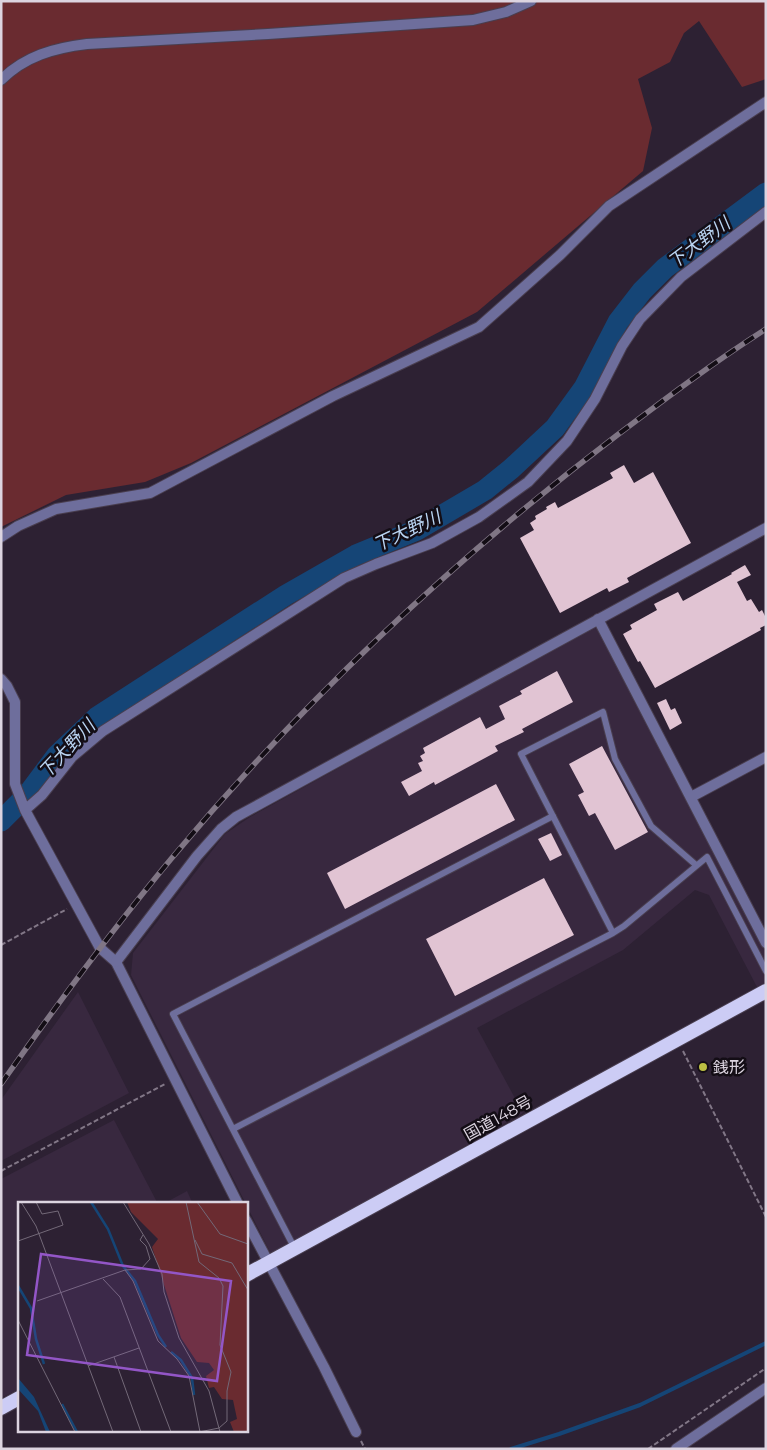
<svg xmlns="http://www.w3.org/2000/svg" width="767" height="1450" font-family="Montserrat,'Noto Sans JP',sans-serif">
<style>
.built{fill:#38283f}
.green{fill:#6a2b30}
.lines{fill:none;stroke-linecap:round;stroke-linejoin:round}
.stream{stroke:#154576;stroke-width:4}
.river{stroke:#154576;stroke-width:21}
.building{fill:#e1c4d3}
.service-casing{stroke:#493e4f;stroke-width:8}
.minor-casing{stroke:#493e4f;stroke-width:12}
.tertiary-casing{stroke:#493e4f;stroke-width:12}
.trunk-casing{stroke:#493e4f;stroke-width:16}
.path{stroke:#827787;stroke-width:2;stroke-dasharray:5 2.5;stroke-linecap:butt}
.service{stroke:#6e6e9c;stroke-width:6}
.minor{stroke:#6e6e9c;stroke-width:10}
.tertiary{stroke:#6e6e9c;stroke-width:10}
.trunk{stroke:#ccccf5;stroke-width:14}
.rail-casing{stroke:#807685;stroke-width:5.5}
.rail{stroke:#130d15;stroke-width:4;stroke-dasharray:11;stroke-linecap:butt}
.poi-dot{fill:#bcbf43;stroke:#130d15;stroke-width:2}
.labels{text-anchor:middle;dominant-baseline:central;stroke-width:5;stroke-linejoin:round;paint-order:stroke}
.poi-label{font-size:16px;fill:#dcd4e0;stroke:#130d15;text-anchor:start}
.street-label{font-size:16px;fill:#dcd4e0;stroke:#130d15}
.water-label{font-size:18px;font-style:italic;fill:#b9d4f2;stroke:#130d15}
.inset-river{fill:none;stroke:#154576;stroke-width:2.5}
.inset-road{fill:none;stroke:#736978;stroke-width:1}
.view{fill:#9356c7;fill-opacity:0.15;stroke:#9356c7;stroke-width:2.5}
.inset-edge{fill:none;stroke:#dcd4e0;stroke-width:2.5}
</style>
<rect width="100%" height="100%" fill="#2d2133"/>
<!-- built -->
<path class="built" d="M596 626 766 949V982L757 987 709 895 695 890 623 950 477 1028 523 1113 272 1256 131 975 133 953 225 834 250 817Z
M78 992 129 1093 1 1161V1100Z
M114 1120 158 1204H19V1389L1 1398V1179Z
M187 1191 193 1204H163Z"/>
<!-- green -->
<path class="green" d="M1 1H766V79L742 87 699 21 684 33 670 62 638 79 652 128 643 171 477 312 191 463 145 482 66 495 1 527Z"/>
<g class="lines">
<!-- stream -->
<path class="stream" d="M511 1449 559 1434 640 1405 766 1343"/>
<!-- river -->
<path class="river" d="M1 821 28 794 57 755 97 717 286 595 356 555 417 530 485 490 511 469 555 428 584 388 618 322 642 291 665 268 766 193"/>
</g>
<!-- building -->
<path class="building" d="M624 465 634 483 653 472 691 543 627 578 629 582 609 592 607 588 560 613 520 538 534 530 530 523 536 519 535 516 547 509 546 507 555 502 558 508 613 478 610 473Z
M745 565 751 575 737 582 747 601 751 599 759 612 762 610 766 618V625L760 628 761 630 655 688 640 661 638 662 623 634 632 629 630 625 657 610 654 604 678 592 683 601 732 574 731 573Z
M557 671 573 702 522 729 524 732 495 746 498 751 435 785 434 782 409 796 401 782 422 771 418 763 423 761 420 756 425 753 423 748 480 717 486 729 505 719 499 706 522 694 520 691Z
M666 699 671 710 675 708 682 723 670 730 657 703Z
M602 746 648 832 615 850 595 813 589 816 578 795 584 792 569 764Z
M496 784 515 820 345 909 327 873Z
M551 833 562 855 550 861 538 839Z
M544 878 574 935 455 996 426 939Z"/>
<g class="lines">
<!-- service casing -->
<g class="service-casing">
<path id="service" d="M613 933 521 754 603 712 615 759 651 826 696 865
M233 1129 613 933 624 926 707 857 766 971
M295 1249 173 1014 553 816"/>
</g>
<!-- minor casing -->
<g class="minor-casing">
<path id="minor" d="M1 537 18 526 56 509 150 493 333 396 479 327 560 255 609 206 766 102
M598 619 766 943
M1 679 7 686 15 702V784L25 810 100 948 116 962 238 1204
M691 797 766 757
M25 810 42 795 72 757 103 731 344 578 376 564 432 543 479 517 528 482 567 441 595 399 622 346 640 319 681 277 766 212
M246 1220 324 1367 356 1432
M676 1449 766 1388"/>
</g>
<!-- tertiary casing -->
<g class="tertiary-casing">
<path id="tertiary" d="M1 80C25 56 54 48 87 44L268 34 473 20 506 12 531 1
M116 962 197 856 221 829 236 817 766 528"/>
</g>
<!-- trunk casing -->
<g class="trunk-casing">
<path id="trunk" d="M246 1275 766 991
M1 1408 19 1398"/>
</g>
<!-- path -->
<path class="path" d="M1 945 67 909
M683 1051 766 1217
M1 1171 165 1084
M361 1441 365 1449
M648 1449 766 1368"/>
<!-- service -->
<use href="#service" class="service"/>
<!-- minor -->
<use href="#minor" class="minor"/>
<!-- tertiary -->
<use href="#tertiary" class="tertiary"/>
<!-- trunk -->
<use href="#trunk" class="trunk"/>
<!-- rail casing -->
<g class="rail-casing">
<path id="rail" d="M1 1084C55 1007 111 931 171 859 302 702 453 560 616 436 665 399 714 362 766 329"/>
</g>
<!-- rail -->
<use href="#rail" class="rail"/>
</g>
<!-- markers -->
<circle class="poi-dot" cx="703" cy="1067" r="5"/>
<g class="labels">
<!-- poi labels -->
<g class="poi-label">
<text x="713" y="1067">銭形</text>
</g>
<!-- street labels -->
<g class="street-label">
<text transform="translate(498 1118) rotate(-29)">国道148号</text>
</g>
<!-- water labels -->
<g class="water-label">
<text transform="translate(699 243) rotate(-37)">下大野川</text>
<text transform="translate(407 531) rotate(-25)">下大野川</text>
<text transform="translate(67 749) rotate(-47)">下大野川</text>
</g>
</g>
<!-- overview -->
<g transform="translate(18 1202)">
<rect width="230" height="230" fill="#2d2133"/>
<path d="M109 0H230V230H216L212 220 219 217 215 198 204 197 196 185 191 186 188 174 196 168 191 161 179 160 163 136 134 45 140 37 113 10Z" fill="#6a2b30"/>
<path d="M0 176 16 195 32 230H28L20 209 0 187Z" fill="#154576"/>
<path class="inset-river" d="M73 0 90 27 105 64 117 79 140 133 148 145M0 84 13 106 18 137 26 162M153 150 163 158 174 176 176 193M44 202 59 230"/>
<path class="inset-road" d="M3 0 18 24 95 230M105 0 131 42 144 72 146 90 161 136 191 189 202 230M168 0 181 60 201 76 205 84 202 143 213 170 209 189V219L201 226 181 230M179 0 202 32 230 42M177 38 184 52 214 61 230 88M0 39 45 23 40 9 24 12 18 0M107 68 115 79 140 139 159 157 171 174 182 230M85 77 102 95 153 230M19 99 107 68 123 67 132 57 128 44 122 38 125 33M0 118 57 230M96 155 123 230M70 164 121 146"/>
<path class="view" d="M23 52 213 79 199 179 9 153Z"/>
<rect width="230" height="230" class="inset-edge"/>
</g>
<!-- border -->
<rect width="767" height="1450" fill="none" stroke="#dcd4e0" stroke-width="5"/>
</svg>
